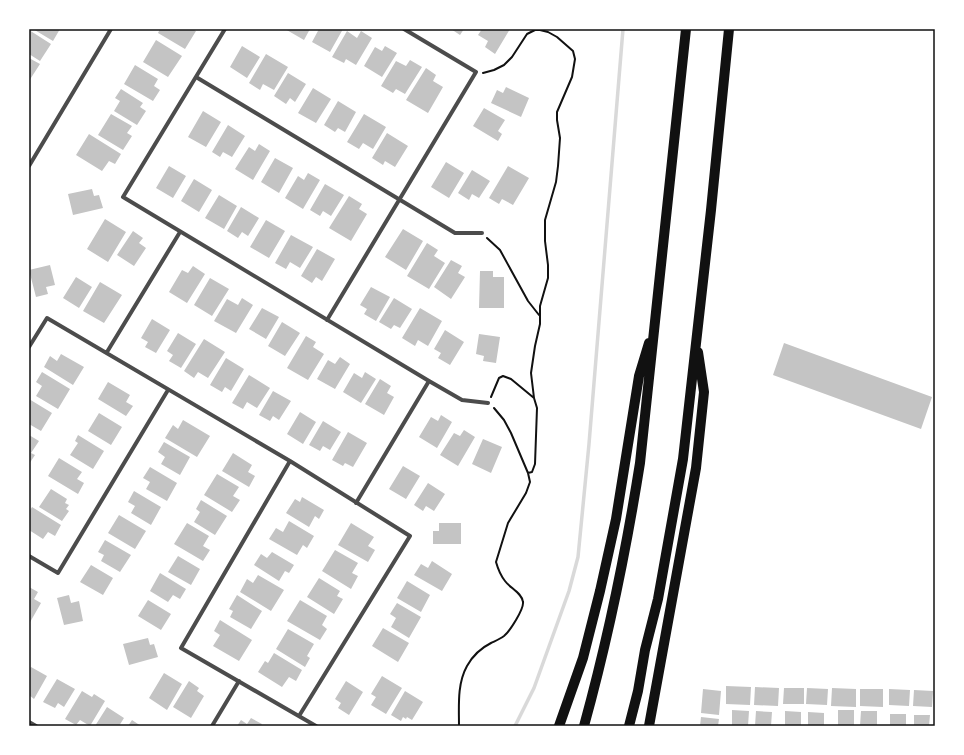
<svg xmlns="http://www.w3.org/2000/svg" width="964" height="755" font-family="'Nunito Sans',sans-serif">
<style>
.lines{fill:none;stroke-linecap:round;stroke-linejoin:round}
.stream{stroke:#d9d9d9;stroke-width:3.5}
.building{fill:#c4c4c4}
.path{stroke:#111;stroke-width:2}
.minor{stroke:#4c4c4c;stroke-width:4}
.motorway{stroke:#111;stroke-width:10}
.neatline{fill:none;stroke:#111;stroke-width:1.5}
</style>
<rect width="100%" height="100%" fill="#fff"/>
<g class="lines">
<!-- stream -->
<path class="stream" d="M515 726 534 688 569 591 578 557 589 444 623 29"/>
</g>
<!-- building -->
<path class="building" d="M33 29H60L53 41Z
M160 29H192L196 31 185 49 158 33Z
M285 29H310L304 40Z
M319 29H343L330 52 312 42Z
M451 29H464L460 35Z
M482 29H510L495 54 485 47 488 41 478 35Z
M29 30 51 44 40 61 29 54Z
M347 31 357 38 361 31 372 38 356 65 346 59 344 63 332 57Z
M156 40 182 56 168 77 143 62Z
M242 46 260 57 247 78 230 67Z
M385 46 397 53 382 77 364 66 375 47 382 51Z
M266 54 288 67 274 90 263 84 260 90 249 83Z
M29 58 40 64 29 81Z
M410 60 422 67 405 94 396 89 393 93 381 86 396 61 406 66Z
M135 65 158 79 154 86 160 90 153 101 124 84Z
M426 68 436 75 433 81 443 87 428 113 406 100Z
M288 73 306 84 295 102 290 98 286 104 274 96Z
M506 87 529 98 521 117 491 103 497 90 503 93Z
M313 88 331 99 316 123 298 113Z
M121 89 143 103 140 107 146 111 137 125 114 111 120 101 115 98Z
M338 101 356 112 345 132 338 128 335 132 324 125Z
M484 108 505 120 498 131 502 134 498 141 473 126Z
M203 111 221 122 206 147 188 137Z
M111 114 132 126 127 133 132 136 123 150 98 135Z
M364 114 386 127 373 149 363 143 359 149 347 142Z
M228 125 245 136 232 157 223 152 220 157 212 152Z
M387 133 408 146 395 167 385 161 383 165 372 158Z
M89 134 121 154 115 164 109 161 102 171 76 155Z
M259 144 270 151 253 180 235 169 249 147 255 151Z
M275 158 293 168 279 193 261 182Z
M446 162 464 173 449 198 431 187Z
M169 166 186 176 173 198 156 188Z
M508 166 529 178 513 205 502 199 499 204 489 198Z
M472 170 490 181 479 198 472 194 469 200 458 193Z
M308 173 320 180 303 209 285 198 298 176 304 180Z
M194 179 212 190 199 212 181 201Z
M325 184 344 195 331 216 323 211 320 216 310 210Z
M92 189 94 196 99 195 103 208 73 215 68 194Z
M219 195 237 206 224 229 205 218Z
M349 196 362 204 359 209 367 214 351 241 329 228Z
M241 207 259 218 248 236 242 232 238 238 227 231Z
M105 219 126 232 108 262 87 249Z
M266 220 285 231 269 258 250 247Z
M403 229 423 241 406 270 385 257Z
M133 231 143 238 139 243 146 248 134 266 117 255Z
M291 235 313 247 300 268 290 262 286 269 275 263Z
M427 243 438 250 434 256 445 263 429 289 407 276Z
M317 249 335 259 322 281 316 277 312 283 301 276Z
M451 260 462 266 458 273 465 277 451 299 434 287Z
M50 265 55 285 46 287 48 294 36 297 29 270Z
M193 266 205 274 187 303 169 292 182 270 188 273Z
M480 271H493V277H504V308H479Z
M76 277 92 287 79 308 63 298Z
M210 278 229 289 212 316 194 305Z
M100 282 122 295 104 323 83 311Z
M371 287 390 297 376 321 364 314 367 309 360 305Z
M242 298 253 305 236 333 214 321 227 299 238 305Z
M394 298 412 309 400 328 394 325 391 329 379 322Z
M262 308 279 317 266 339 249 329Z
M420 308 442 321 428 346 418 340 415 346 402 338Z
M152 319 170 330 156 353 145 347 148 342 141 338Z
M282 322 300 333 285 356 268 346Z
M445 330 464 342 450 365 438 358 441 353 434 349Z
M178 333 196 344 181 368 169 361 173 355 167 351Z
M479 334 500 337 496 363 483 361 484 356 476 354Z
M306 336 316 342 313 347 324 354 308 380 287 368Z
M204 339 225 352 208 378 198 372 194 378 184 371Z
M784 343 932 397 921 429 773 375Z
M61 354 84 367 73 385 44 367 50 356 57 361Z
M340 357 350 364 335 389 317 379 328 360 335 364Z
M226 358 244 369 231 391 225 387 222 392 210 385Z
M42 372 70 389 58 409 36 396 42 386 36 382Z
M365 372 376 379 361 403 343 392 354 373 362 378Z
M249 375 270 388 257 408 247 402 243 409 232 403Z
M380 379 391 386 387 393 394 397 384 415 365 404Z
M108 382 130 395 126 402 133 406 126 416 98 399Z
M273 391 291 401 279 420 273 416 270 421 259 415Z
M29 399 52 413 41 431 29 424Z
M300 412 316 422 303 444 287 434Z
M99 413 122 427 111 445 88 431Z
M441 415 452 422 437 448 419 437 431 417 438 421Z
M183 420 210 436 197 457 165 438 173 425 178 429Z
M323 421 341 432 330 450 323 446 320 451 309 445Z
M464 430 475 437 458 466 440 455 454 433 460 436Z
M348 432 367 443 353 467 345 463 343 466 332 460Z
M29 435 39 441 31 453 35 455 29 464Z
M78 435 104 451 93 469 70 455 78 443 75 441Z
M483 439 502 447 491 473 472 464Z
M164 442 190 457 180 475 161 464 165 457 158 452Z
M233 453 252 465 248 472 255 476 249 487 222 471Z
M59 458 82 472 77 479 84 483 78 494 48 476Z
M403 466 420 476 406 499 389 489Z
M150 467 177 483 167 501 146 489 150 482 143 478Z
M217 474 239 487 233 496 240 500 232 512 204 495Z
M428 483 445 494 434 511 426 506 423 511 414 505Z
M51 489 67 499 65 503 69 505 66 509 69 511 62 521 39 507Z
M134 491 161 507 151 525 131 513 135 506 128 502Z
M302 497 324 510 319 519 315 516 309 527 286 513 295 499 300 502Z
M201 500 227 516 215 535 194 522 200 512 196 509Z
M32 507 61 525 55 536 48 532 43 539 29 530V512Z
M119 515 146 531 135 549 108 533Z
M289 521 314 536 307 548 303 545 297 555 269 539 276 528 283 532Z
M187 523 209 536 203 546 210 550 203 561 174 544Z
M351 523 374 537 368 546 375 550 368 562 338 545Z
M439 523H461V544H433V531H439Z
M105 540 131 555 120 572 101 561 104 555 98 552Z
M335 550 358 563 352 573 358 576 351 589 322 571Z
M272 552 294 565 289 573 285 571 279 581 254 565 261 554 267 558Z
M178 556 200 569 191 585 168 572Z
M432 561 452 574 442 591 414 575 421 564 428 568Z
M91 565 113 578 103 595 80 582Z
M160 573 186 589 180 599 173 595 168 602 150 591Z
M258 575 284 590 271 611 240 592 247 579 253 583Z
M319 578 340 591 337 596 343 599 334 614 307 597Z
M407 581 430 595 421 612 397 598Z
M29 587 38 592 34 599 41 603 29 624Z
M69 595 71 603 79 601 83 621 64 625 57 598Z
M237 595 262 611 251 629 230 617 233 611 229 609Z
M148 600 171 614 161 630 138 616Z
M300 600 327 616 322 625 327 629 320 640 287 621Z
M397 603 421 617 409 638 391 627 396 618 390 614Z
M220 620 252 640 239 661 213 646 220 635 214 631Z
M383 628 409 643 398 662 372 646Z
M288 629 314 644 307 656 310 658 305 667 276 649Z
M148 638 150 645 154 644 158 657 129 665 123 644Z
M274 653 302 670 296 681 289 677 282 687 258 672 265 661 268 663Z
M31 667 47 676 34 699 29 695V670Z
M164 673 182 684 167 710 149 698Z
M382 676 402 688 386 714 371 705 376 697 371 694Z
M57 679 75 689 64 707 58 703 55 708 43 702Z
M189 681 199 688 197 691 204 696 191 718 173 707Z
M346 681 363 692 349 715 338 708 341 703 335 699Z
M726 686 751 687 750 705 726 704Z
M755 687 779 688 778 706 754 705Z
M784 688H804V704H783Z
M807 688 828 689 827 705 806 704Z
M832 688 856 689V707L831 706Z
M703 689 721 691 719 715 701 713Z
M860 689H883V707L860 706Z
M889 689 910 690 909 706 889 705Z
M914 690 933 691 932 707 913 706Z
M82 691 92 697 94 694 105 701 90 726 80 720 76 725 65 719Z
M405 691 423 702 412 720 407 717 406 719 403 717 401 721 391 715Z
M107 707 124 718 119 726H95Z
M732 710 749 711 748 726H732Z
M838 710H854V726H838Z
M756 711 772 712 771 726H755Z
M785 711 801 712V726H785Z
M861 711H877V726H860Z
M808 712 824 713V726H808Z
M890 714H906V726H890Z
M914 715H930L929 726H914Z
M701 717 719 719 718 726H700Z
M251 718 262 724 261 726H237L241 720 247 724Z
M132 720 141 726H128Z"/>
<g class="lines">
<!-- path -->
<path class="path" d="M483 73 494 70 504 65 512 57 527 34 535 30H540L548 32 557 37 573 51 575 59 572 77 557 112V120L560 138 558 166 556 182 545 220V241L548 265V278L540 306V324L535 346 531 373 534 398 537 408 535 464 532 472 528 473
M487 238 500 250 528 301 539 315
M491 397 499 378 503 376 511 379 534 398
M459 726C459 706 457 684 467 666 472 657 481 648 491 643 495 641 500 639 504 636 510 631 524 609 523 602 522 593 510 588 505 581 501 576 498 569 496 562L508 523 526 493 530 482 528 473 511 433 504 420 494 408"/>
<!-- minor -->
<path class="minor" d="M225 29 123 197 429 381 462 400 488 403
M196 77 455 233H482
M29 166 111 29
M327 320 476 72 404 29
M29 347 47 318 290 461 410 536 299 716
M107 352 180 232
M290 461 181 648 316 726
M356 503 429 381
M29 556 58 573 168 390
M29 722 36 726
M212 726 239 681"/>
<!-- motorway -->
<path class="motorway" d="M559 726 583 658 600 591 616 519 639 376 649 343
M584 726C608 639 626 551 640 463L686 29
M629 726 638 691 645 650 658 599 683 459 711 210 729 29
M649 726 696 468 704 392 698 352"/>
</g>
<!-- border -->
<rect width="964" height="755" fill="none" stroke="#ffffff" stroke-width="60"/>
<rect x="30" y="30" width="904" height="695" class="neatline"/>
</svg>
